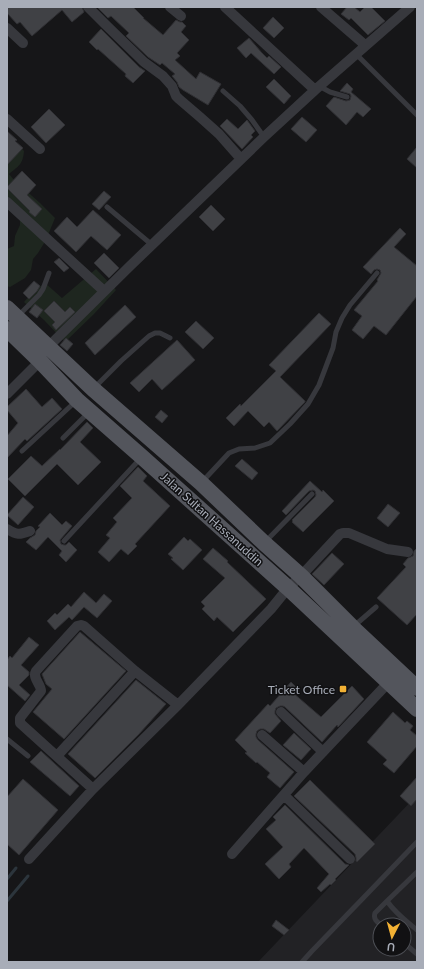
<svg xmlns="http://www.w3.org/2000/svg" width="424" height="969" font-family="Lato,sans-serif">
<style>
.built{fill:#222225;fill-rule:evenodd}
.green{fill:#1e261f}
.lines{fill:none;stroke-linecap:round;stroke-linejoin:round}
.stream{stroke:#2c353c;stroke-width:3}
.building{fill:#404145;stroke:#303034}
.service{stroke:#37383d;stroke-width:5}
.minor{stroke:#37383d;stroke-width:10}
.primary{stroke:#53555c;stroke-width:16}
.poi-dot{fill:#f2b134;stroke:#111113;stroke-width:1.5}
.labels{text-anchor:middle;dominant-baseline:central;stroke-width:3;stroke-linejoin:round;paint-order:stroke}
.street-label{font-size:12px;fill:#a8adb8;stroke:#111113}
.poi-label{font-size:12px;fill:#a8adb8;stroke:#111113;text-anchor:end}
</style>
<rect width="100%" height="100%" fill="#161618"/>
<!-- built -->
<path class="built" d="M417 795V962H258ZM380 925H404V949H380Z"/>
<!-- green -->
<path class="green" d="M18 144 24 151C23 164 19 166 9 174L14 180 40 203 55 218 46 240 38 253 33 259 31 270 25 278 10 287 7 286V249L14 246 15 236 20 225V221L19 216 7 206V146Z
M96 269 116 290 94 314 65 342 44 320 24 302 34 291 45 283 62 298Z"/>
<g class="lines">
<!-- stream -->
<path class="stream" d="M7 879 16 868
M7 901 28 876"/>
</g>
<!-- building -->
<path class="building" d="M7 7H82L84 12 72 22 62 10 32 36 20 22 17 24 7 13Z
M97 7H133L144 18H143L163 35 176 20 180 22H182L186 26 181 32 189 40 177 53 180 56 175 60 196 79 200 72 221 84 208 105 183 90 179 87 177 82 172 76 175 74 162 63 160 65 148 57 126 36 129 33 111 16 108 18Z
M347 7H354L360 12 365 7H371L385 21 368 35 351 18 349 20 341 14Z
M273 17 284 28 274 38 263 28Z
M101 29 139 67 145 71 133 83 125 76 126 74 98 49 97 50 89 42Z
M249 38 262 53 267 58 269 56 281 67 274 74 251 53 246 58 237 48Z
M274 79 291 96 284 104 266 87Z
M347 83 353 89 351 92 371 109 363 117 357 112 346 125 326 106 334 97 346 101 350 100 351 96 350 94 340 91Z
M49 109 65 125 46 143 31 127Z
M302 117 317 130 306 142 291 129Z
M227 119 238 129 247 120 255 131 251 135 253 137 242 149 220 126Z
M7 131 17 140 15 141 23 148 7 165Z
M417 147V168L407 159Z
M22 171 36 185 27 195 42 209 35 217 29 212 30 211 7 188V187Z
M104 191 111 197 99 210 92 204Z
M211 205 225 219 213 231 199 217Z
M93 210 121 235 107 250 91 236 76 252 54 231 67 217 77 227Z
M400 228 406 234 394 247 417 266V296L386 335 374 326 363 339 352 330 362 316 354 310 378 281 377 280 381 273 380 270 377 269 374 270 371 274 363 267Z
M104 253 119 268 109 278 94 263Z
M59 258 69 268 64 272 54 262Z
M34 281 40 286 37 291 29 299 23 293Z
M54 301 65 312 70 307 75 312 56 330 52 325 55 322 44 311Z
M35 304 43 310 37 318 29 312Z
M125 305 136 317 95 355 85 343Z
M319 313 331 324 280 377 305 401V402L277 431 269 422 264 427 248 411 234 426 226 418 240 404 241 406 276 371 269 365Z
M196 321 214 338 203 349 185 332Z
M66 338 73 344 67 351 60 345Z
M177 340 195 360 162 390 152 379 139 392 130 383Z
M26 389 42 407 52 398 62 409 27 441 25 439 7 458V436L18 423 7 410V407Z
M161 410 168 416 162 423 155 417Z
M87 422 93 428 80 442 101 462 78 485 57 464 25 496 8 479 31 456 42 466 60 449V450Z
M242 459 258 473 252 480 235 466Z
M138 467 147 476 143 481 170 506 135 544 137 546 128 555 121 549 109 562 98 552 110 538 106 535 117 522 113 518 132 498 120 486Z
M310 481 322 492 323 490 334 501 303 532 292 522 293 521 292 520 315 497 316 495 315 491 313 490 309 491 286 515 282 511Z
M23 497 34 507 18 525 7 515Z
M388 504 400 513 388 527 377 518Z
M50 513 62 525 66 521 72 526 60 540 61 544 64 545H66L69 542 77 550 66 562 59 555 62 551 48 537 36 550 26 542 30 538 35 535 36 531 40 527 38 526Z
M184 537 188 541 190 539 202 550 183 570 171 559 173 558 168 554Z
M213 548 228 561 227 562 266 599 233 632 217 617 214 621 202 609 205 606 201 602 225 578 203 559Z
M417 548V614L407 625 377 598 406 567 403 564 408 558 413 556 414 551Z
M332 553 344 564 324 585 312 574Z
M84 592 96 603 104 594 112 601 97 618 84 607 72 620 69 617 55 630 47 621 55 613 57 615 68 604 71 607Z
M80 632 126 671 64 739 33 712 52 689 46 684 42 674Z
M29 637 39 645 21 665 29 672V675L19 685 30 695 25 701 7 685V660L10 656 12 658Z
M136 680 166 704 139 734 95 778 68 754Z
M291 682 296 687 292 692 321 717 352 686 364 699 338 727 337 725 322 742 285 707 283 706H280L276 708 275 711V714L281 721 270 733 264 729H260L257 731 256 734V737L258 740 294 772 280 788 267 777 270 773 257 762 256 763 245 753 247 752 235 740 268 704 270 706Z
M393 712 405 723 407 721 413 726 410 730 417 736V746L394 773 383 764 387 760 367 742Z
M294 733 311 749 301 760 283 745Z
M41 751 79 786 70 796 30 762Z
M417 777V799L411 806 400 796Z
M23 779 58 810 19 855 7 844V797Z
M310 780 375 844 357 862 356 861V858L355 854 294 796Z
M285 805 345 864 349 865 335 879 336 880 331 885 330 884 321 892 317 888 329 874 304 848 289 864 291 867 279 879 265 864 283 847 266 829 276 820 273 817Z
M276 920 289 930 284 935 272 926Z"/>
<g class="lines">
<!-- service -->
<path class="service" d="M356 54 417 115
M319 86 330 92 347 97
M223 91 240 106 252 120 264 137
M107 207 151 244
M19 315 39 295 43 289 49 273
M95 387 121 361 149 336 155 333H160L170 338
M63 438 88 413
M22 451 75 402
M202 482 229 453 239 449 255 448 270 443 290 424 308 404 319 385 333 348 336 332 342 318 350 305 377 273
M64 541 140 459
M265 542 312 494
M354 626 376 607
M7 739 28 756
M417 872 387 901C395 913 406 921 417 930
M381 925C377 922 373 919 375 913L387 901
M404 943 417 954
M302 962 312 951 369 892 417 842"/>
<!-- minor -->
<path class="minor" d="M88 7 105 24 144 62 163 76 172 86 176 96 179 99 200 117 219 134 241 159
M170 7 181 16
M225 7 315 90
M321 7 365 45
M7 28 23 43
M7 119 40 149
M7 202 104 291
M48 347 130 266 264 137 315 90 410 7
M7 394 40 361
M7 529C17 535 19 535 30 531
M281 712 323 752
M262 735 304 772
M57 756 135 671
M93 789 20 723V718L41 691C41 684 32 678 36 671L77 626 81 625 84 626 135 671 178 705
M284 795 350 859
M232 854 304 772 388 683
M29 859 93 789 178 705 271 609 288 588 301 576 340 534 343 533H349L387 549 408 552"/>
<!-- primary -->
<path class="primary" d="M7 308 93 389 201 483 264 543 301 576 353 628 417 688
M7 329 40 361 77 400 142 457 288 588 417 709"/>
</g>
<!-- markers -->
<rect class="poi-dot" x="339" y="685" width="8" height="8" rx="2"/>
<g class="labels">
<!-- street labels -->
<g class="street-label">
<text transform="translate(212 519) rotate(42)">Jalan Sultan Hassanuddin</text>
</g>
<!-- poi labels -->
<g class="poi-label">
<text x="335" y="689">Ticket Office</text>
</g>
</g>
<!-- border -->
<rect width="424" height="969" fill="none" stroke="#a8adb8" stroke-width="16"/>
<!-- north arrow -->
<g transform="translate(392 937) rotate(186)"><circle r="19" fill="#111113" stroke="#4d4f55"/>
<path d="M0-3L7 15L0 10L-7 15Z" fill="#f2b134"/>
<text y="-6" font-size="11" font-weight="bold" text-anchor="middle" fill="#a8adb8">U</text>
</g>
</svg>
